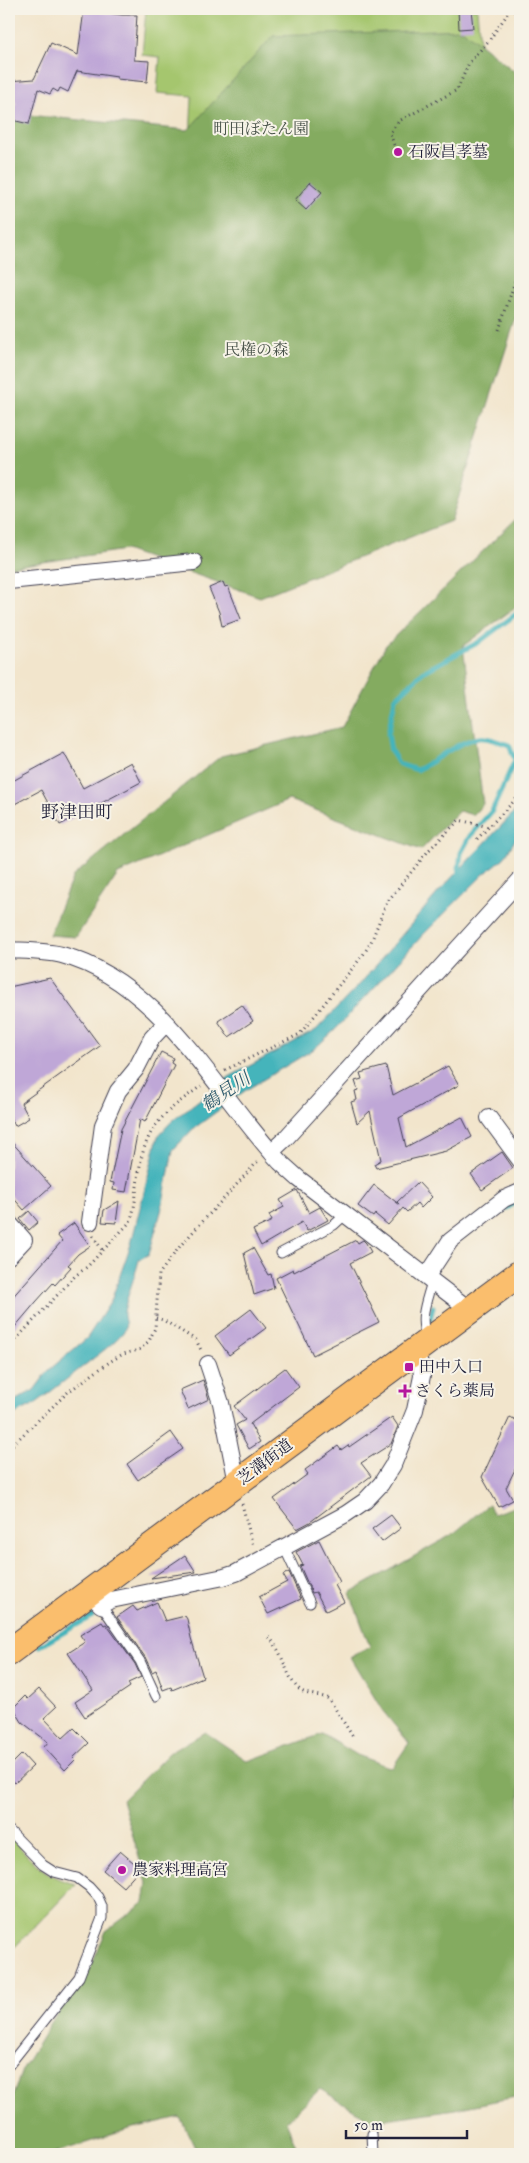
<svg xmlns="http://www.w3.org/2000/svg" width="529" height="2163" font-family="'IM FELL Double Pica','Noto Serif JP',serif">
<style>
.green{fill:#a5c66e;stroke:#647454}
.forest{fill:#84ab61;stroke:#53664e}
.water{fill:#45b4bb;stroke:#346b7b}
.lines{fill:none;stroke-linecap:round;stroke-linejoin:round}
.stream{stroke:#45b4bb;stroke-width:5}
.building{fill:#bfa7d7}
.lane-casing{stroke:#413f51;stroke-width:11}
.street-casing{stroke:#413f51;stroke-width:18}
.primary-casing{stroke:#413f51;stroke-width:28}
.path{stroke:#413f51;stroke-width:3;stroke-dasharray:1 4;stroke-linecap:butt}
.lane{stroke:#fff;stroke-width:9}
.street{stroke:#fff;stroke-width:16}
.primary{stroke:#fabe6d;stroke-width:26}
.poi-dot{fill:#b5179e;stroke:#f7f3e8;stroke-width:2}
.labels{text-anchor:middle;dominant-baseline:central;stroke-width:4;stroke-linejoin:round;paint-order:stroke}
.park-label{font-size:16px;fill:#49534a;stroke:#f7f3e8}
.poi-label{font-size:16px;fill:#22223b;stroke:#f7f3e8;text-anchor:start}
.street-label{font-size:16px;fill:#22223b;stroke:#f7f3e8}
.neighbourhood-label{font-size:18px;fill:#22223b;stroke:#f7f3e8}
.water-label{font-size:18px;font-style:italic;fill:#305c6e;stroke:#f7f3e8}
</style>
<rect width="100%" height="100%" fill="#f7f3e8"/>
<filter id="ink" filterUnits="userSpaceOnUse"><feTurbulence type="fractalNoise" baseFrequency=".02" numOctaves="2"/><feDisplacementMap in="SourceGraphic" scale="10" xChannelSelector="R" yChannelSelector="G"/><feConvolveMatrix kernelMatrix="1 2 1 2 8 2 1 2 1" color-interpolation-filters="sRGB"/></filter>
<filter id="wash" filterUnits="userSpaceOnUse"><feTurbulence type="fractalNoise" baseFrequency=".0096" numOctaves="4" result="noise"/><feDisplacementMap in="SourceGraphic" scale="20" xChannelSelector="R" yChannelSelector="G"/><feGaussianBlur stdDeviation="1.12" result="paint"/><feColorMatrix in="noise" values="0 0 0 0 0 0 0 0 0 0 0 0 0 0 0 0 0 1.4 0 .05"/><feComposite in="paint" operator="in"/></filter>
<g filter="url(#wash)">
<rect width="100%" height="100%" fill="#f2e5cc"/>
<!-- green -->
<path class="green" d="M146 9H477L482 67 189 162 192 96 157 93 160 57 142 55Z
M9 1836C30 1858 44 1878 76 1884L9 1953Z"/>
<!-- forest -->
<path class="forest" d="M462 29 520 76V305L451 521 260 597 125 550 9 567V104L16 114 188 130 273 36Z
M520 515V604L463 646 483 804 473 815 459 811 421 850 289 800 118 874 76 937 49 935 73 876 221 756 342 727 386 645Z
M489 1504 493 1514 520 1505V2096L455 2109 373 2121 320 2089 286 2121 299 2154H198L180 2117 133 2128 51 2154H9V2107L22 2070 54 2018 87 1975 106 1931 144 1903 147 1883 122 1800 169 1753 205 1732 248 1761 322 1734 359 1756 392 1768 409 1743 382 1710 350 1657 370 1647 350 1593 453 1534Z"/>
<!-- water -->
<path class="water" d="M520 806V832L504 858 483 875 422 936 335 1030 314 1049 246 1090 193 1129 173 1150 162 1208 149 1254 139 1260C135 1277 127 1295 124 1312 123 1319 128 1324 124 1331 120 1337 105 1350 99 1354L35 1404 9 1417V1404L34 1390 49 1370 87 1338 111 1301 131 1244 158 1136 173 1120 229 1077 316 1030 360 984 441 889Z"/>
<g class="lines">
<!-- stream -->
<path class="stream" d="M458 877 461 853 470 836 492 811 515 760 509 745C501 742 493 739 485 738 466 735 435 761 417 770L399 764 391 751 388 734 395 699 423 672 479 642 520 611
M493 1217 520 1200
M429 1324 433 1307
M40 1646 92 1616"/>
</g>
<g id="blocks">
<!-- building -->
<path class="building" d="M458 9H471L473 28 459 29Z
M84 10 122 15H137L134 60 149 61 147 82 117 79V77L77 71 68 92 60 88 58 92 53 89 50 94 38 89 29 124 12 120 16 102 9 103V81L34 79 51 43 78 55Z
M310 182 322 192 306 210 295 200Z
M223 582 225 587 228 586 241 619 222 626 219 612 209 588Z
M64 753 83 788 131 762 141 782 60 825 41 790 9 807V783Z
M50 978 100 1046 21 1103 29 1118 15 1126 9 1114V987Z
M242 1005 253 1021 229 1037 218 1021Z
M161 1052 173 1058 171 1063 174 1065 145 1122 140 1119 126 1192 113 1190 114 1183 110 1182 121 1129Z
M386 1066 393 1095 448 1066 459 1085 399 1118 406 1147 462 1117 472 1137 446 1151 376 1168 374 1164 381 1160 370 1111 357 1123 351 1102 357 1100 355 1091 358 1090 355 1081 362 1079 360 1073Z
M9 1139 51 1186 24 1210 9 1193Z
M502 1152 513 1168 482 1190 471 1174Z
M418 1182 432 1197 421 1208 417 1203 407 1212 403 1208 388 1225 375 1214 373 1217 358 1206 374 1185 400 1205 397 1202Z
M297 1190 309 1213 320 1207 328 1220 307 1231 302 1222 261 1246 253 1230 272 1221 269 1215 284 1207 280 1200Z
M119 1201 116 1223 102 1222 104 1210Z
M29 1211 38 1222 29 1230 20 1219Z
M74 1223 90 1246 78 1254 68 1265 71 1267 55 1285 53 1283 36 1302 9 1334V1301L62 1241 57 1235Z
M356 1240 358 1243 363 1240 366 1243 371 1252 350 1263 379 1322 313 1355 276 1278 293 1269 294 1272Z
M253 1248 268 1275 271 1274 274 1288 254 1295 244 1253Z
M251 1309 266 1328 229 1355 215 1336Z
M285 1368 299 1387 250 1424 260 1442 249 1449 236 1425 245 1420 234 1406Z
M203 1380 209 1399 188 1409 180 1390Z
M392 1417 398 1426 391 1444 361 1463 371 1476 310 1522 297 1529 274 1499 308 1474 305 1470 338 1446 341 1450 348 1445 349 1447Z
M510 1417 520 1422V1459L506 1488 513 1500 499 1507 482 1477Z
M171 1432 183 1449 138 1480 127 1464Z
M391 1515 401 1528 382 1542 372 1529Z
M319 1540 340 1582 335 1585 344 1602 326 1611 316 1592 312 1593 300 1566 303 1565 296 1552Z
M185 1555 196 1572 151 1578Z
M289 1572 301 1599 268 1614 259 1597 287 1582 283 1575Z
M157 1602 165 1621 185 1616 187 1619 191 1638 203 1677 172 1690 171 1687 163 1690 156 1670 152 1672 145 1657 117 1617 133 1606 137 1611Z
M102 1622 104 1625 106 1624 135 1664 141 1677 128 1683 130 1687 85 1717 75 1702 93 1690 68 1653 85 1642 80 1635Z
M39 1689 56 1707 44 1718 63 1738 74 1728 89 1743 73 1758 75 1760 65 1770 44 1747 48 1742 22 1722 16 1712 14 1707 25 1696 28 1699Z
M22 1754 33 1766 15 1783 9 1776V1767Z
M120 1851 140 1868 123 1887 103 1870Z"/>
</g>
</g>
<g filter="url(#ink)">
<use href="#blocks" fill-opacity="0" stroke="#413f51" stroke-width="1"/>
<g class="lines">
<!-- lane casing -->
<g class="lane-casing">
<path id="lane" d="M281 1253 334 1225 346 1214
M427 1338C418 1318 427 1301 432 1281
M284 1547 310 1603
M101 1605 140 1661 156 1696
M9 1830 43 1865 54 1872 77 1878 89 1887 98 1897 102 1906V1918L79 1977 9 2065
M372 2134 373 2154"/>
</g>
<!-- street casing -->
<g class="street-casing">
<path id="street" d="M9 581 194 562
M9 950C26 951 45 951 62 955 160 981 215 1092 280 1162L299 1179 470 1310
M489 1118 520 1160
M271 1152 285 1139 520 880
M90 1222 103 1125 118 1091 136 1069 152 1038 166 1023
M9 1223 24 1240 9 1256
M427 1276 450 1241 504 1199 520 1192
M208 1364 221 1403 237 1483
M89 1593 101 1605 111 1600 224 1577 236 1573 346 1514 365 1501 381 1484 393 1465 415 1410 422 1376 421 1366 415 1351"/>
</g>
<!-- primary casing -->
<g class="primary-casing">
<path id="primary" d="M9 1652 520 1273"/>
</g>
<!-- path -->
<path class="path" d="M394 145 390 133 399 121 457 90 469 63 490 39 511 9 520 15
M499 330 520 266
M477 839 520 795
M225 1070 300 1034 363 955 371 942 387 902 429 850 459 820 489 827
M93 1236 103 1251
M156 1318 163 1320 196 1340 201 1350
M9 1347 75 1276 87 1267 130 1222C136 1206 136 1189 139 1172 145 1126 165 1112 201 1086
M9 1448 68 1392 111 1361 123 1354 139 1350 149 1341 155 1328 159 1274 181 1245 260 1159
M242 1504 253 1546
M269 1637C284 1653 286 1678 299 1689 306 1696 320 1694 329 1699L353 1737"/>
<!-- lane -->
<use href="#lane" class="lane"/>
<!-- street -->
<use href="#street" class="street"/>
<!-- primary -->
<use href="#primary" class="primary"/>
</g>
</g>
<!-- markers -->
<g class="poi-dot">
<circle cx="398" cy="152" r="5"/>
<rect x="404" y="1362" width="10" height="10" rx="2.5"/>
<path d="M402.5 1383.5h5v5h5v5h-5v5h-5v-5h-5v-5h5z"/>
<circle cx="122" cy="1870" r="5"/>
</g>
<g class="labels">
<!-- park labels -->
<g class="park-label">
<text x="261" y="129">町田ぼたん園</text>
<text x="256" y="350">民権の森</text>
</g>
<!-- poi labels -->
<g class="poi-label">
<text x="408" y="152">石阪昌孝墓</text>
<text x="419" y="1367">田中入口</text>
<text x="415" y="1391">さくら薬局</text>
<text x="132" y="1870">農家料理高宮</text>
</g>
<!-- street labels -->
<g class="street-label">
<text transform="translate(265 1462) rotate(-37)">芝溝街道</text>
</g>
<!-- neighbourhood labels -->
<g class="neighbourhood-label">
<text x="77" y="812">野津田町</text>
</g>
<!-- water labels -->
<g class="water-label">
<text transform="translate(226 1092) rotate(-34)">鶴見川</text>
</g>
</g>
<!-- margin -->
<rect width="529" height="2163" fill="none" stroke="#f7f3e8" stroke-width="30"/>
<!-- scale -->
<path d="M346 2130v8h121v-8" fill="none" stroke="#22223b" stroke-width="2.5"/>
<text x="354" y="2130" font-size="15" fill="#22223b" stroke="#f7f3e8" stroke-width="4" paint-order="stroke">50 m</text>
</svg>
